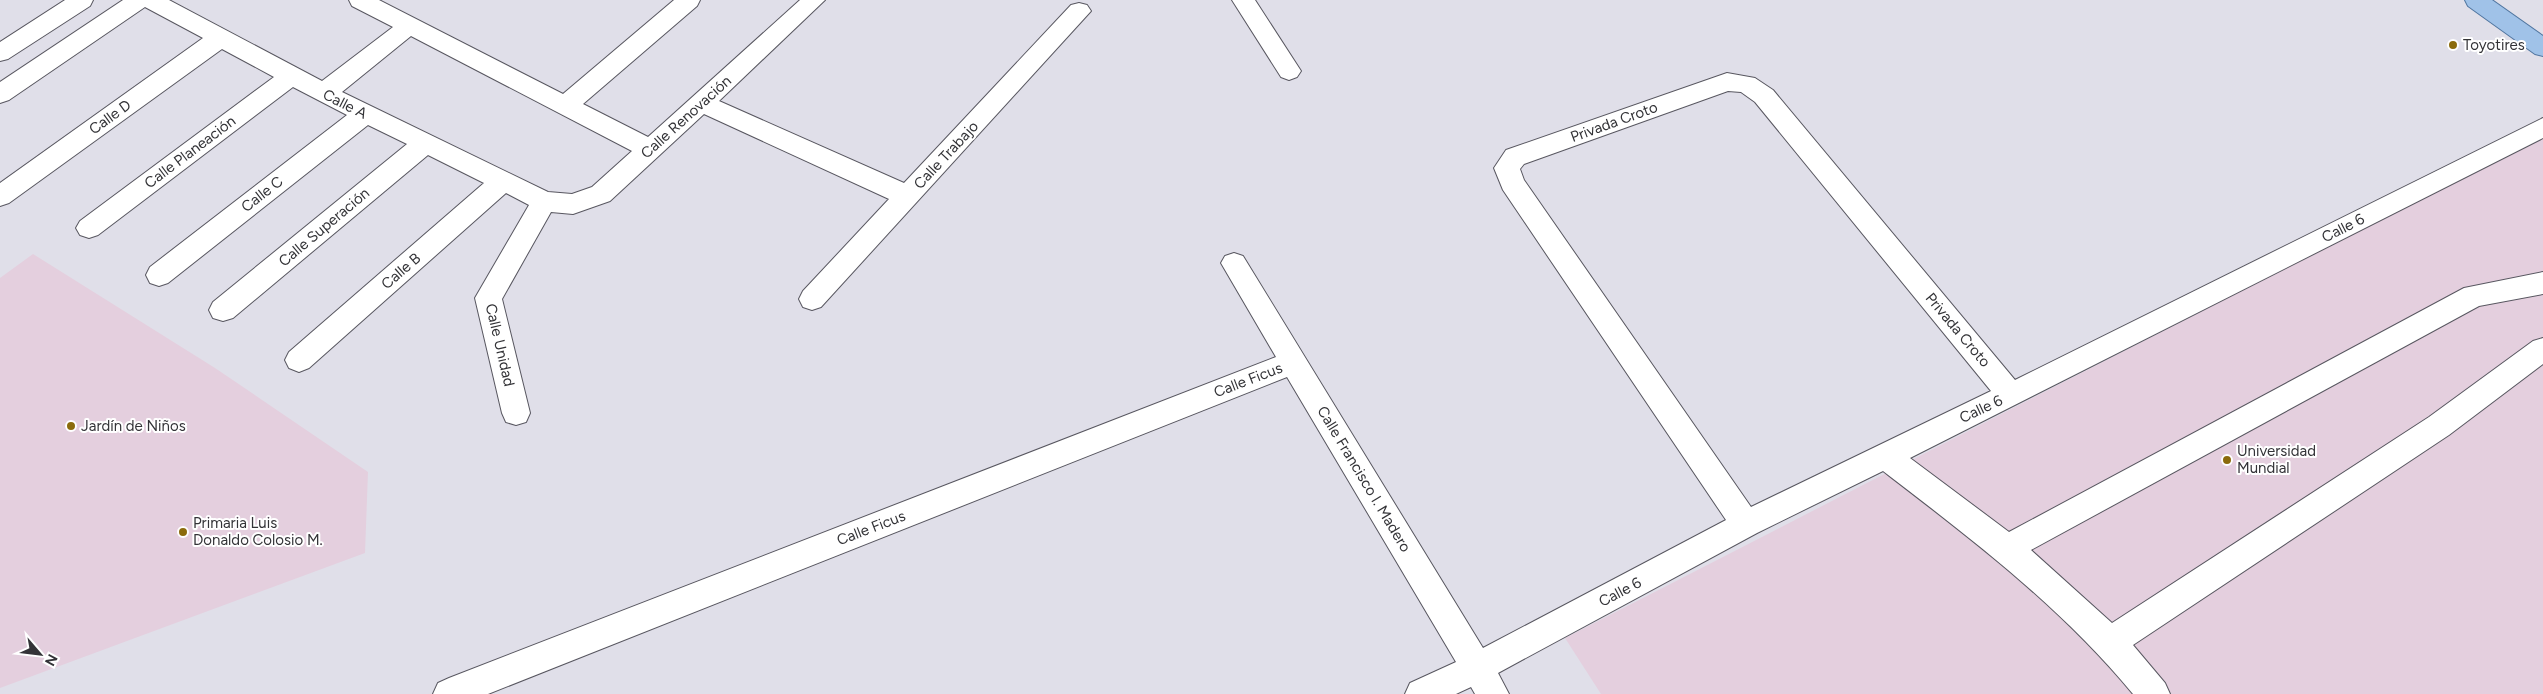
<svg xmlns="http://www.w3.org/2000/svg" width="2543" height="694" font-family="Figtree,sans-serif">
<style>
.education{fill:#e4cfde}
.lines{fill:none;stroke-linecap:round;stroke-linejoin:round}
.minor-casing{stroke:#585760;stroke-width:2}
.major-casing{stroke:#5176a0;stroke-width:2}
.minor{fill:#fff;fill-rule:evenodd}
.major{fill:#a0c2e8;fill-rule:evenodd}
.poi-dot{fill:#8b6b0c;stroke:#fff;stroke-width:2}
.labels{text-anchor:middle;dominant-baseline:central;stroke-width:4;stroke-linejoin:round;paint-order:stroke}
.poi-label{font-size:15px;fill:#333337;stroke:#fff;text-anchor:start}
.street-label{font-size:15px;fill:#333337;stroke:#fff}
</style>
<rect width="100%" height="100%" fill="#e0dfe9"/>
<!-- education -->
<path class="education" d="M2543 136V694H1601L1565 638Z
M33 254 215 368 368 472 365 553 0 688V278Z"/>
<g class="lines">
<!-- minor casing -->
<g class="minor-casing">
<path id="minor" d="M65 0H93L90 6 8 59 0 61V42Z
M123 0H169L322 81 393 27 352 6 349 0H379L563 94 674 0H700L697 6 583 104 648 137 800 0H825L719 101 904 183 1071 5 1079 3 1087 5 1091 11 821 307 812 310 803 307 799 299 803 291 889 199 704 114 610 201 573 214 551 212 502 299 530 413 526 422 516 425 506 422 502 413 475 298 529 205 506 193 309 368 299 372 289 368 285 360 289 352 484 183 428 155 233 318 223 321 213 318 209 310 213 302 407 144 368 125 168 283 159 286 150 283 146 275 150 267 347 115 293 87 98 235 89 238 80 235 76 228 80 221 274 77 222 49 9 203 0 206V183L203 38 145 7 9 100 0 103V82ZM411 36 632 151 592 187 572 194 548 192 342 92Z
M1232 0H1255L1301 71 1297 77 1289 80 1281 77Z
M1727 73 1755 78 1773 90 2015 380 2543 118V138L1910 458 2009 532 2464 288 2543 272V294L2479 306 2031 550 2112 623 2429 417 2533 341 2543 338V364L2449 435 2133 645 2165 683 2170 694H2133C2060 606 1973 540 1883 471L1757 533 1498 673 1509 694H1475L1471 687 1456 694H1405L1410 683 1456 662 1287 377 488 694H433L438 683 449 678 1276 357 1221 263 1225 256 1234 253 1243 256 1483 648 1726 520 1503 190 1494 168 1506 150ZM1728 91 1741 92 1755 102 1991 391 1751 507 1524 180 1520 169 1524 164Z"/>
</g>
<!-- major casing -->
<g class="major-casing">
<path id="major" d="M2465 0H2492L2543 36V56L2535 54 2468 6Z"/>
</g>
<!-- minor -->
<use href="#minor" class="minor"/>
<!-- major -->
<use href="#major" class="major"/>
</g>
<!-- markers -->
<g class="poi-dot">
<circle cx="2453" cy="45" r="5"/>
<circle cx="71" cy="426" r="5"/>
<circle cx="2227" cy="460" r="5"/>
<circle cx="183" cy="532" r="5"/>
</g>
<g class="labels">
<!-- poi labels -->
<g class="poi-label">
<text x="2463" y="45">Toyotires</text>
<text x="81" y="426">Jardín de Niños</text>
<text x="2237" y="451">Universidad<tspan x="2237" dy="17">Mundial</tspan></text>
<text x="193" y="523">Primaria Luis<tspan x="193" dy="17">Donaldo Colosio M.</tspan></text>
</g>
<!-- street labels -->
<g class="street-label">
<text transform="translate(345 104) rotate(27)">Calle A</text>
<text transform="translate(110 117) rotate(-36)">Calle D</text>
<text transform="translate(686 117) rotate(-42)">Calle Renovación</text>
<text transform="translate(1614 122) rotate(-20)">Privada Croto</text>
<text transform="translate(190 152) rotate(-37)">Calle Planeación</text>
<text transform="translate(946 155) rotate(-47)">Calle Trabajo</text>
<text transform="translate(262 194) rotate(-38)">Calle C</text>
<text transform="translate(324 227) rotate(-40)">Calle Superación</text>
<text transform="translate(2343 228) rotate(-27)">Calle 6</text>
<text transform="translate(401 271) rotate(-41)">Calle B</text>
<text transform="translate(1958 330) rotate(50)">Privada Croto</text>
<text transform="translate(500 345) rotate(77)">Calle Unidad</text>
<text transform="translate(1248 380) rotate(-21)">Calle Ficus</text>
<text transform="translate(1981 409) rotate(-25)">Calle 6</text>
<text transform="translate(1364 479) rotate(59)">Calle Francisco I. Madero</text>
<text transform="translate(871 528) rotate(-21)">Calle Ficus</text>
<text transform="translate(1620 592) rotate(-28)">Calle 6</text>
</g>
</g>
<!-- north arrow -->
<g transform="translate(40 654) rotate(118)" stroke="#ffffff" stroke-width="4" paint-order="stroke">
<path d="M0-4L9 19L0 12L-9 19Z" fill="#333337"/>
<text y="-8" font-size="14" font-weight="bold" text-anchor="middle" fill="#333337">N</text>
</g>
</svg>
